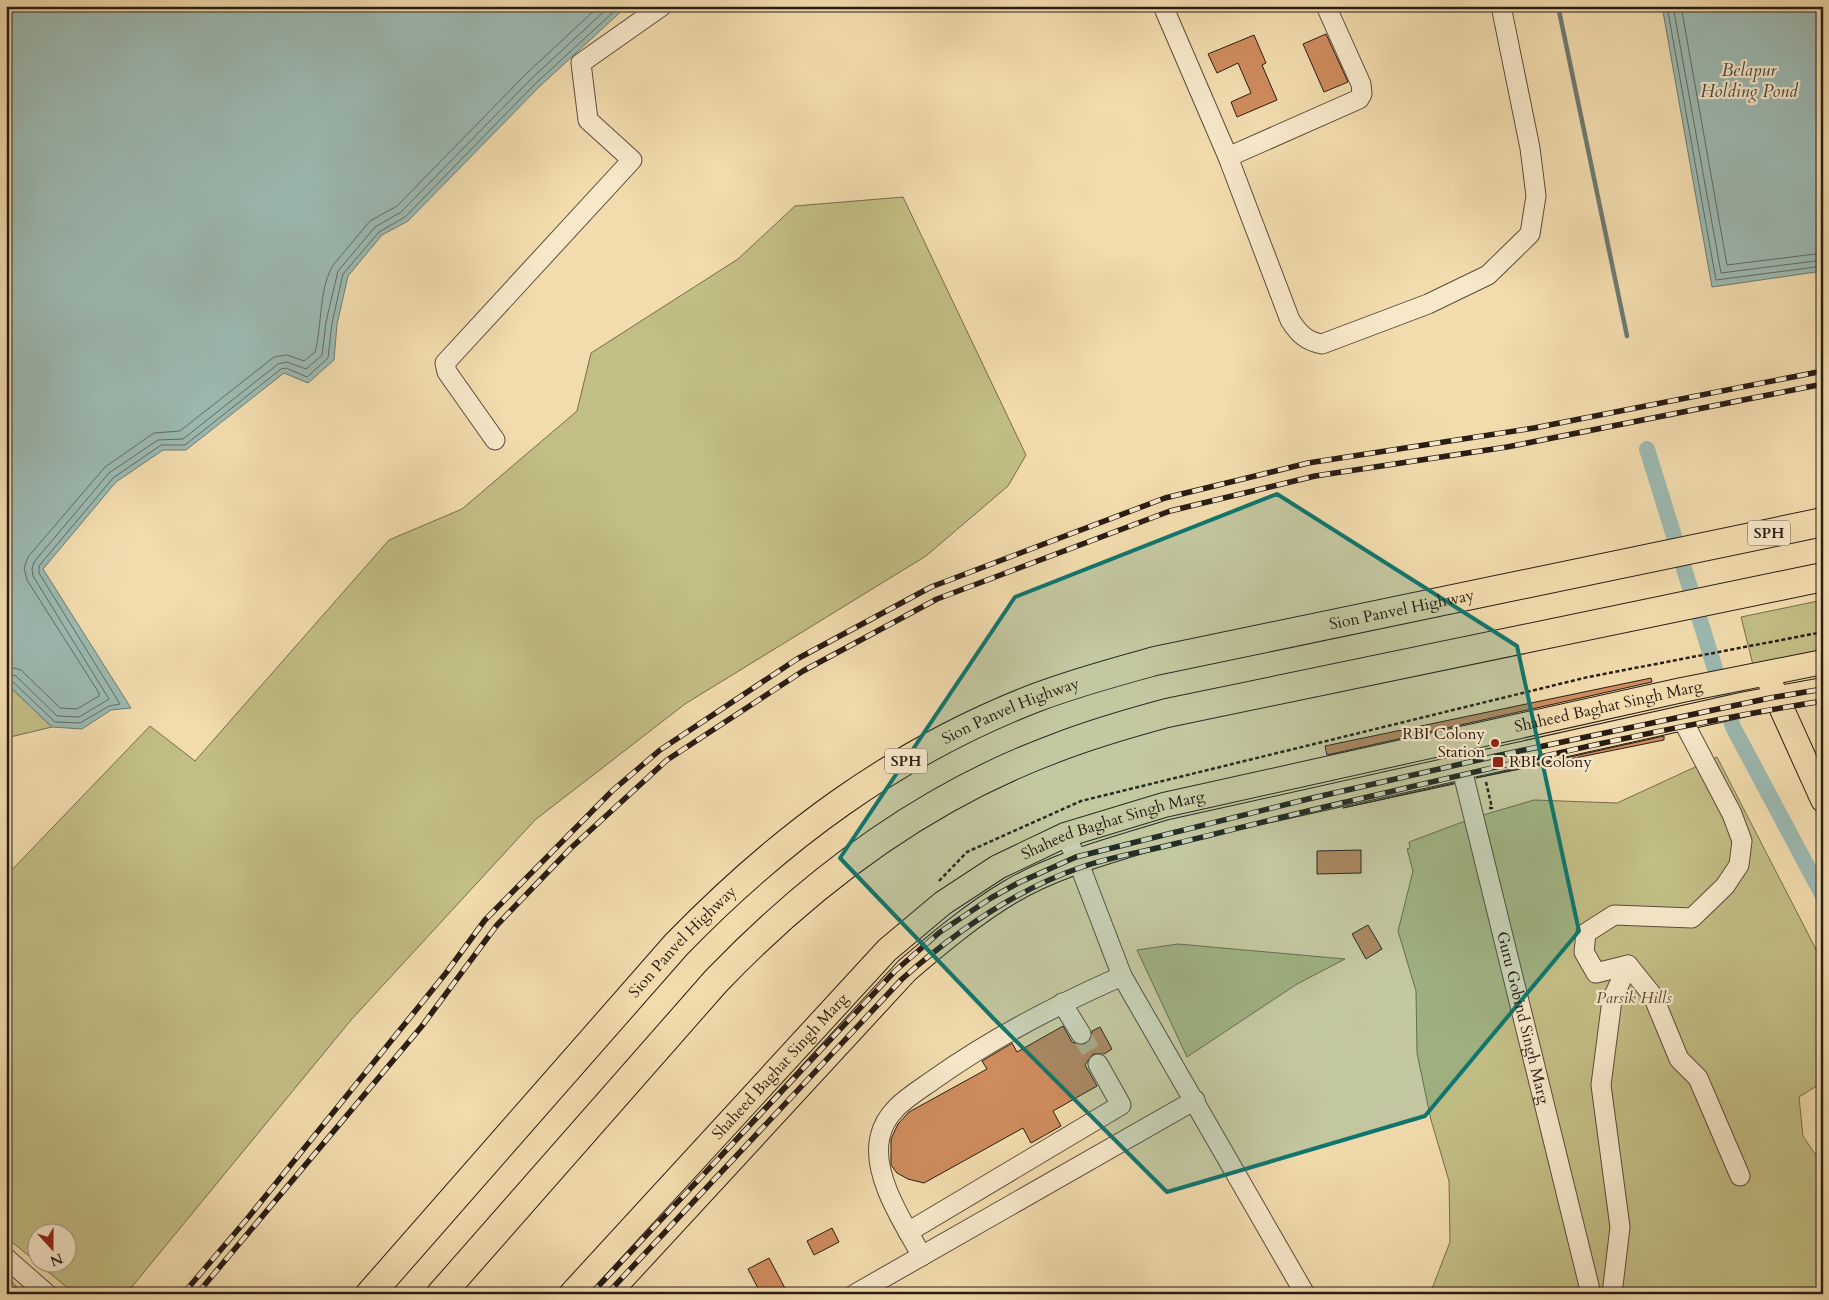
<svg xmlns="http://www.w3.org/2000/svg" width="1829" height="1300" font-family="Cardo,serif">
<style>
.green{fill:#c2be85;stroke:#766d4c;fill-rule:evenodd}
.water{fill:#9cbab2;stroke:#6e7b73}
.lines{fill:none;stroke-linecap:round;stroke-linejoin:round}
.shore{stroke:#626b63;stroke-width:1}
.stream{stroke:#6e7b73;stroke-width:4.5}
.canal{stroke:#9cbab2;stroke-width:16}
.building{fill:#cf8c5e;stroke:#291c14}
.minor-tunnel{stroke:#cab68f;stroke-width:19;stroke-dasharray:19 9;stroke-linecap:butt}
.minor-casing{stroke:#5b4c3a;stroke-width:21}
.major-casing{stroke:#291c14;stroke-width:26}
.highway-casing{stroke:#291c14;stroke-width:30}
.path{stroke:#291c14;stroke-width:2.5;stroke-dasharray:4 2.5;stroke-linecap:butt}
.minor{stroke:#f7e8ca;stroke-width:19}
.major{stroke:#f2dcae;stroke-width:24}
.highway{stroke:#f2dcae;stroke-width:28}
.rail-casing{stroke:#291c14;stroke-width:5.5}
.rail{stroke:#f7e8ca;stroke-width:4;stroke-dasharray:11;stroke-linecap:butt}
.marked{fill:#0f766e;fill-opacity:0.2;stroke:#0f766e;stroke-width:4;stroke-linejoin:round}
.poi-dot{fill:#8f2418;stroke:#f7e8ca;stroke-width:2}
.labels{text-anchor:middle;dominant-baseline:central;stroke-width:4.5;stroke-linejoin:round;paint-order:stroke}
.shield{fill:#f7e8ca;stroke:#67594b;stroke-width:1}
.shield-label{font-size:15px;font-weight:bold;fill:#291c14}
.street-label{font-size:16px;fill:#291c14;stroke:#f7e8ca}
.poi-label{font-size:16px;fill:#291c14;stroke:#f7e8ca;text-anchor:end}
.park-label{font-size:16px;font-style:italic;fill:#574d36;stroke:#f7e8ca}
.water-label{font-size:18px;font-style:italic;fill:#4c4b43;stroke:#f7e8ca}
</style>
<rect width="100%" height="100%" fill="#f2dcae"/>
<filter id="stains"><feTurbulence type="fractalNoise" baseFrequency=".004" numOctaves="4"/><feColorMatrix values="0 0 0 0 .2 0 0 0 0 .09 0 0 0 0 .02 0 0 0 .5 -.17"/></filter>
<radialGradient id="worn" r=".72"><stop offset=".6" stop-color="#630" stop-opacity="0"/><stop offset="1" stop-color="#630" stop-opacity=".3"/></radialGradient>
<!-- green -->
<path class="green" d="M903 197 1026 455 1008 486 926 556 685 704 535 820 351 1020 126 1294H75L6 1237V876L150 726 195 761 389 540 462 509 577 411 591 353 738 259 795 206ZM68 1232V1262H38V1232Z
M1823 600V651L1753 665 1741 617Z
M6 683 52 727 6 738Z
M1717 757 1823 963V1082L1799 1097 1803 1136 1823 1166V1294H1430L1450 1242 1449 1181 1431 1120 1417 1053 1416 991 1398 931 1413 871 1407 849 1410 848 1409 842 1473 818 1534 800 1617 803Z
M1178 944 1345 959 1297 984 1187 1057 1137 950Z
M6 1275 23 1294H6Z"/>
<!-- water -->
<path class="water" d="M6 6H627L539 87 408 221 382 235 348 276 337 324 334 360 308 383 284 373 186 450H163L116 482 43 569 131 708 111 710 82 729 52 727 6 683Z
M1662 6H1823V271L1712 287Z"/>
<g class="lines">
<!-- shore -->
<path class="shore" d="M1667 6 1716 280 1823 266
M1673 6 1721 273 1823 260
M1681 6 1727 265 1823 253
M6 666 21 670 60 708 77 709 99 696V693L27 580 24 568 28 557 105 467 154 433 180 431 274 357 287 355 304 361 315 352C322 327 319 285 334 264L370 221 397 206 526 74 599 6
M6 673 16 676 57 716 79 717 109 699 33 576 32 569 34 562 109 473 158 440 183 439 278 364 287 362 306 369 322 355 326 322 338 271 375 227 401 212 531 79 610 6
M6 679 12 681 55 722 80 723 109 706 120 704 39 573V566L113 478 161 445H185L281 369 286 368 307 377 328 358 332 323 343 274 379 232 405 217 535 84 620 6"/>
<!-- stream -->
<path class="stream" d="M1558 6 1627 336"/>
<!-- canal -->
<path class="canal" d="M1647 449 1733 727 1823 896"/>
</g>
<!-- building -->
<path class="building" d="M1326 34 1348 82 1324 92 1303 44Z
M1254 35 1266 63 1262 65 1277 100 1237 117 1231 102 1251 93 1238 63 1217 73 1208 54Z
M1651 678 1652 682 1327 755 1325 746Z
M1664 736V740L1476 778Z
M1454 783V784L1343 808Z
M1361 850V873L1317 874V851Z
M1368 925 1382 949 1366 959 1352 934Z
M1063 1026 1072 1042 1081 1045 1087 1043 1091 1039 1092 1031 1100 1027 1112 1049 1104 1054H1093L1085 1065 1097 1086 1053 1111 1061 1126 1031 1143 1023 1128 924 1183 908 1179 897 1173 891 1165V1139L898 1124 909 1112 987 1069 982 1061 1009 1045 1012 1043 1017 1052Z
M832 1228 839 1242 814 1255 807 1241Z
M769 1258 788 1294H761L748 1269Z"/>
<g class="lines">
<!-- minor-tunnel -->
<path class="minor-tunnel" d="M1081 1034 1098 1064"/>
<!-- minor casing -->
<g class="minor-casing">
<g id="minor">
<path d="M1163 6 1228 157 1290 320C1299 334 1306 341 1322 344L1428 304 1488 275 1530 234 1536 196 1530 148 1501 6"/>
<path d="M1228 157 1359 99 1362 94 1361 84 1326 6"/>
<path d="M495 440 447 372 445 363 632 160 588 120 581 63 662 6"/>
<path id="s1" d="M1455 741 1591 1294"/>
<path d="M1065 835 1078 861 1122 976 1305 1294"/>
<path d="M1628 965 1596 973 1584 952 1586 933 1614 915 1692 918 1725 886 1739 865 1742 841 1732 814 1682 719"/>
<path d="M1062 1003 1081 1034"/>
<path d="M908 1232 1121 1105 1098 1064"/>
<path d="M922 1256C904 1224 871 1175 880 1137 886 1108 914 1094 936 1078 994 1037 1056 1005 1122 976"/>
<path d="M6 1258 47 1294"/>
<path d="M855 1294 1195 1100"/>
<path d="M1612 1294 1620 1227 1601 1085 1612 1000 1628 965 1653 996 1679 1059 1698 1078 1740 1176"/>
</g>
</g>
<!-- major casing -->
<g class="major-casing">
<g id="major">
<path d="M1771 685 1823 800"/>
<path id="s2" d="M571 1294 887 950 943 903 998 867 1065 835 1164 805 1682 690 1823 662"/>
<path d="M608 1294 907 970C940 942 973 914 1010 892 1059 863 1117 849 1171 832L1746 704 1823 690"/>
</g>
</g>
<!-- highway casing -->
<g class="highway-casing">
<g id="highway">
<path id="s3" d="M370 1294 676 945C781 837 894 753 1035 698 1074 683 1115 672 1155 661L1823 522"/>
<path d="M441 1294 716 981C812 881 924 797 1056 748 1092 734 1130 723 1167 713L1823 577"/>
</g>
</g>
<!-- path -->
<path class="path" d="M1486 782 1492 808H1489
M939 881 967 852 1081 801 1588 677 1823 632"/>
<!-- minor -->
<use href="#minor" class="minor"/>
<!-- major -->
<use href="#major" class="major"/>
<!-- highway -->
<use href="#highway" class="highway"/>
<!-- rail casing -->
<g class="rail-casing">
<path id="rail" d="M183 1294 247 1219 446 973 485 920 612 791 660 750 797 659 931 587 1165 498 1308 463 1534 428 1823 371
M197 1294 422 1026 497 925 571 848 667 760 803 671 937 599 1170 511 1315 476 1507 447 1823 384
M591 1294 895 971 940 932 991 898 1018 883 1076 857 1308 799 1496 756 1770 698 1823 689
M607 1294 902 979C954 933 1013 891 1079 868 1109 857 1143 852 1174 844 1235 829 1297 813 1359 799 1513 763 1667 726 1823 701"/>
</g>
<!-- rail -->
<use href="#rail" class="rail"/>
</g>
<!-- marked area -->
<path class="marked" d="M1277 494 1517 646 1579 931 1425 1116 1167 1192 993 1018 840 858 1015 597Z"/>
<!-- markers -->
<g class="poi-dot">
<circle cx="1495" cy="743" r="5"/>
<rect x="1492" y="756" width="12" height="12" rx="2.5"/>
</g>
<g class="labels">
<!-- shield labels -->
<g class="shield">
<rect x="1748" y="520.5" width="42" height="25" rx="4"/>
<rect x="885" y="748.5" width="42" height="25" rx="4"/>
</g>
<g class="shield-label">
<text x="1769" y="533">SPH</text>
<text x="906" y="761">SPH</text>
</g>
<!-- street labels -->
<g class="street-label">
<text stroke="none"><textPath href="#s3" startOffset="1281">Sion Panvel Highway</textPath></text>
<text stroke="none"><textPath href="#s2" startOffset="1239">Shaheed Baghat Singh Marg</textPath></text>
<text stroke="none"><textPath href="#s3" startOffset="876">Sion Panvel Highway</textPath></text>
<text stroke="none"><textPath href="#s2" startOffset="729">Shaheed Baghat Singh Marg</textPath></text>
<text stroke="none"><textPath href="#s3" startOffset="471">Sion Panvel Highway</textPath></text>
<text stroke="none"><textPath href="#s1" startOffset="285">Guru Gobind Singh Marg</textPath></text>
<text stroke="none"><textPath href="#s2" startOffset="309">Shaheed Baghat Singh Marg</textPath></text>
</g>
<!-- poi labels -->
<g class="poi-label">
<text x="1485" y="734">RBI Colony<tspan x="1485" dy="18">Station</tspan></text>
<text x="1509" y="762" text-anchor="start">RBI Colony</text>
</g>
<!-- park labels -->
<g class="park-label">
<text x="1634" y="998">Parsik Hills</text>
</g>
<!-- water labels -->
<g class="water-label">
<text x="1749" y="70">Belapur<tspan x="1749" dy="21">Holding Pond</tspan></text>
</g>
</g>
<!-- margin -->
<rect width="1829" height="1300" fill="none" stroke="#f2dcae" stroke-width="25"/>
<rect x="8" y="8" width="1814" height="1285" fill="none" stroke="#291c14" stroke-width="2.5"/>
<rect x="12" y="12" width="1804" height="1275" fill="none" stroke="#291c14"/>
<!-- north arrow -->
<g transform="translate(52 1248) rotate(159)"><circle r="24" fill="#f7e8ca" stroke="#a59681"/>
<path d="M0-4L9 19L0 12L-9 19Z" fill="#8f2418"/>
<text y="-8" font-size="14" font-weight="bold" text-anchor="middle" fill="#291c14">N</text>
</g>
<rect width="100%" height="100%" filter="url(#stains)"/>
<rect width="100%" height="100%" fill="url(#worn)"/>
</svg>
